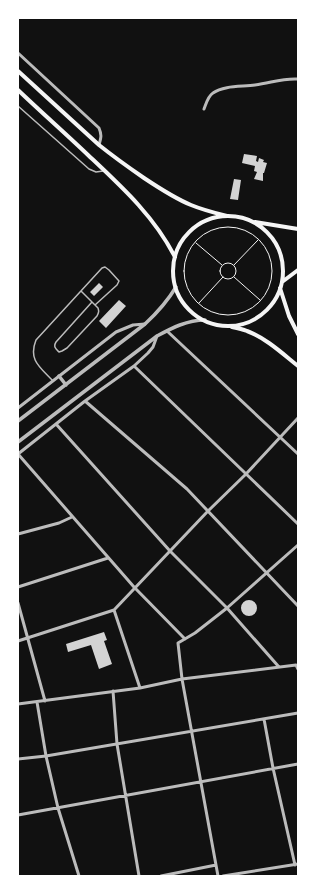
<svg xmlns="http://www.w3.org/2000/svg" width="316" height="894" font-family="Roboto,sans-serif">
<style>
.building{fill:#d3d3d3}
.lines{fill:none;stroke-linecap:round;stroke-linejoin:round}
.path{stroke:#f5f5f5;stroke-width:1}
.service{stroke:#bcbcbc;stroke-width:1.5}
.minor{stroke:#bcbcbc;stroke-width:3}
.tertiary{stroke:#bcbcbc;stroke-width:3.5}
.secondary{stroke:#f5f5f5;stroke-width:4}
</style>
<rect width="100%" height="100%" fill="#111"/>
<!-- building -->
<path class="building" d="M244 154 257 156 256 161 258 162 259 158 264 160 263 162 267 163 264 173H263V181L254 179 257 172 254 171 255 166 242 163Z
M234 179 241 180 238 200 230 199Z
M99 283 103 287 94 296 90 292Z
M119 300 126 306 106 328 99 321Z
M241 608a8 8 0 1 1 16 0a8 8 0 1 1-16 0Z
M104 632 107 640 104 641 112 664 99 669 91 645 68 652 66 644Z"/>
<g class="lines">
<!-- path -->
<path class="path" d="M184 271a44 44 0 1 1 88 0a44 44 0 1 1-88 0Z
M196 243 222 265
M220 271a8 8 0 1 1 16 0a8 8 0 1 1-16 0Z
M234 265 258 240
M234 277 260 300
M199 303 223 277"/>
<!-- service -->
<path class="service" d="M18 106 89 169 96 172 103 171
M81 291 98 308C99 311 99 312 97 316L67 348 62 351 59 352C56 349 53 347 56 342L92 302
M53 381C40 367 28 360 36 340L102 268 105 267 109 270 119 281 117 285 95 305"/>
<!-- minor -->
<path class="minor" d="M18 53 99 128C102 135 101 138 99 145
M204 109C206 104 208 96 213 93 224 85 243 87 255 85 271 83 282 78 298 79
M167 331 298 454
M134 366 298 524
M85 401 187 489 298 606
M18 408 116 332 133 325 145 324
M56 424 170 551 227 608 279 667
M18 454 134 587 185 639
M18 454 85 401 134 366 148 353 153 347 157 336
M18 534 59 523 72 517
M18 587 108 558
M18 603 45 701
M114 610 140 688
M18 641 114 610 208 511 246 474 298 418
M113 691 117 744 139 876
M37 702 46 756 58 808 79 876
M18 704 140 688 182 679 296 665 298 669
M264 719 273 768 295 865
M18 759 46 756 298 713
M18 815 298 764
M161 876 216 865
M218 876 182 679 178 643 195 633 227 608 298 545
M223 876 298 864"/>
<!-- tertiary -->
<path class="tertiary" d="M59 376 66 385
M18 421 145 324C158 312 167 302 176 287
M18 442 157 336C172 328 187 320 205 320"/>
<!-- secondary -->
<path class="secondary" d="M18 71 99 145C114 157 128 167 144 178 159 188 174 198 191 205 203 210 215 213 227 216
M18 90C41 112 65 133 88 155 122 187 154 216 175 257
M173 271a55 55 0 1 1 110 0a55 55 0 1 1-110 0Z
M255 222 298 229
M282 282 298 270
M280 288 289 316 298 334
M232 327C237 328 242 329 247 331 266 338 283 354 298 366"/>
</g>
<!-- border -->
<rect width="316" height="894" fill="none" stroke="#ffffff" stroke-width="38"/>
</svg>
